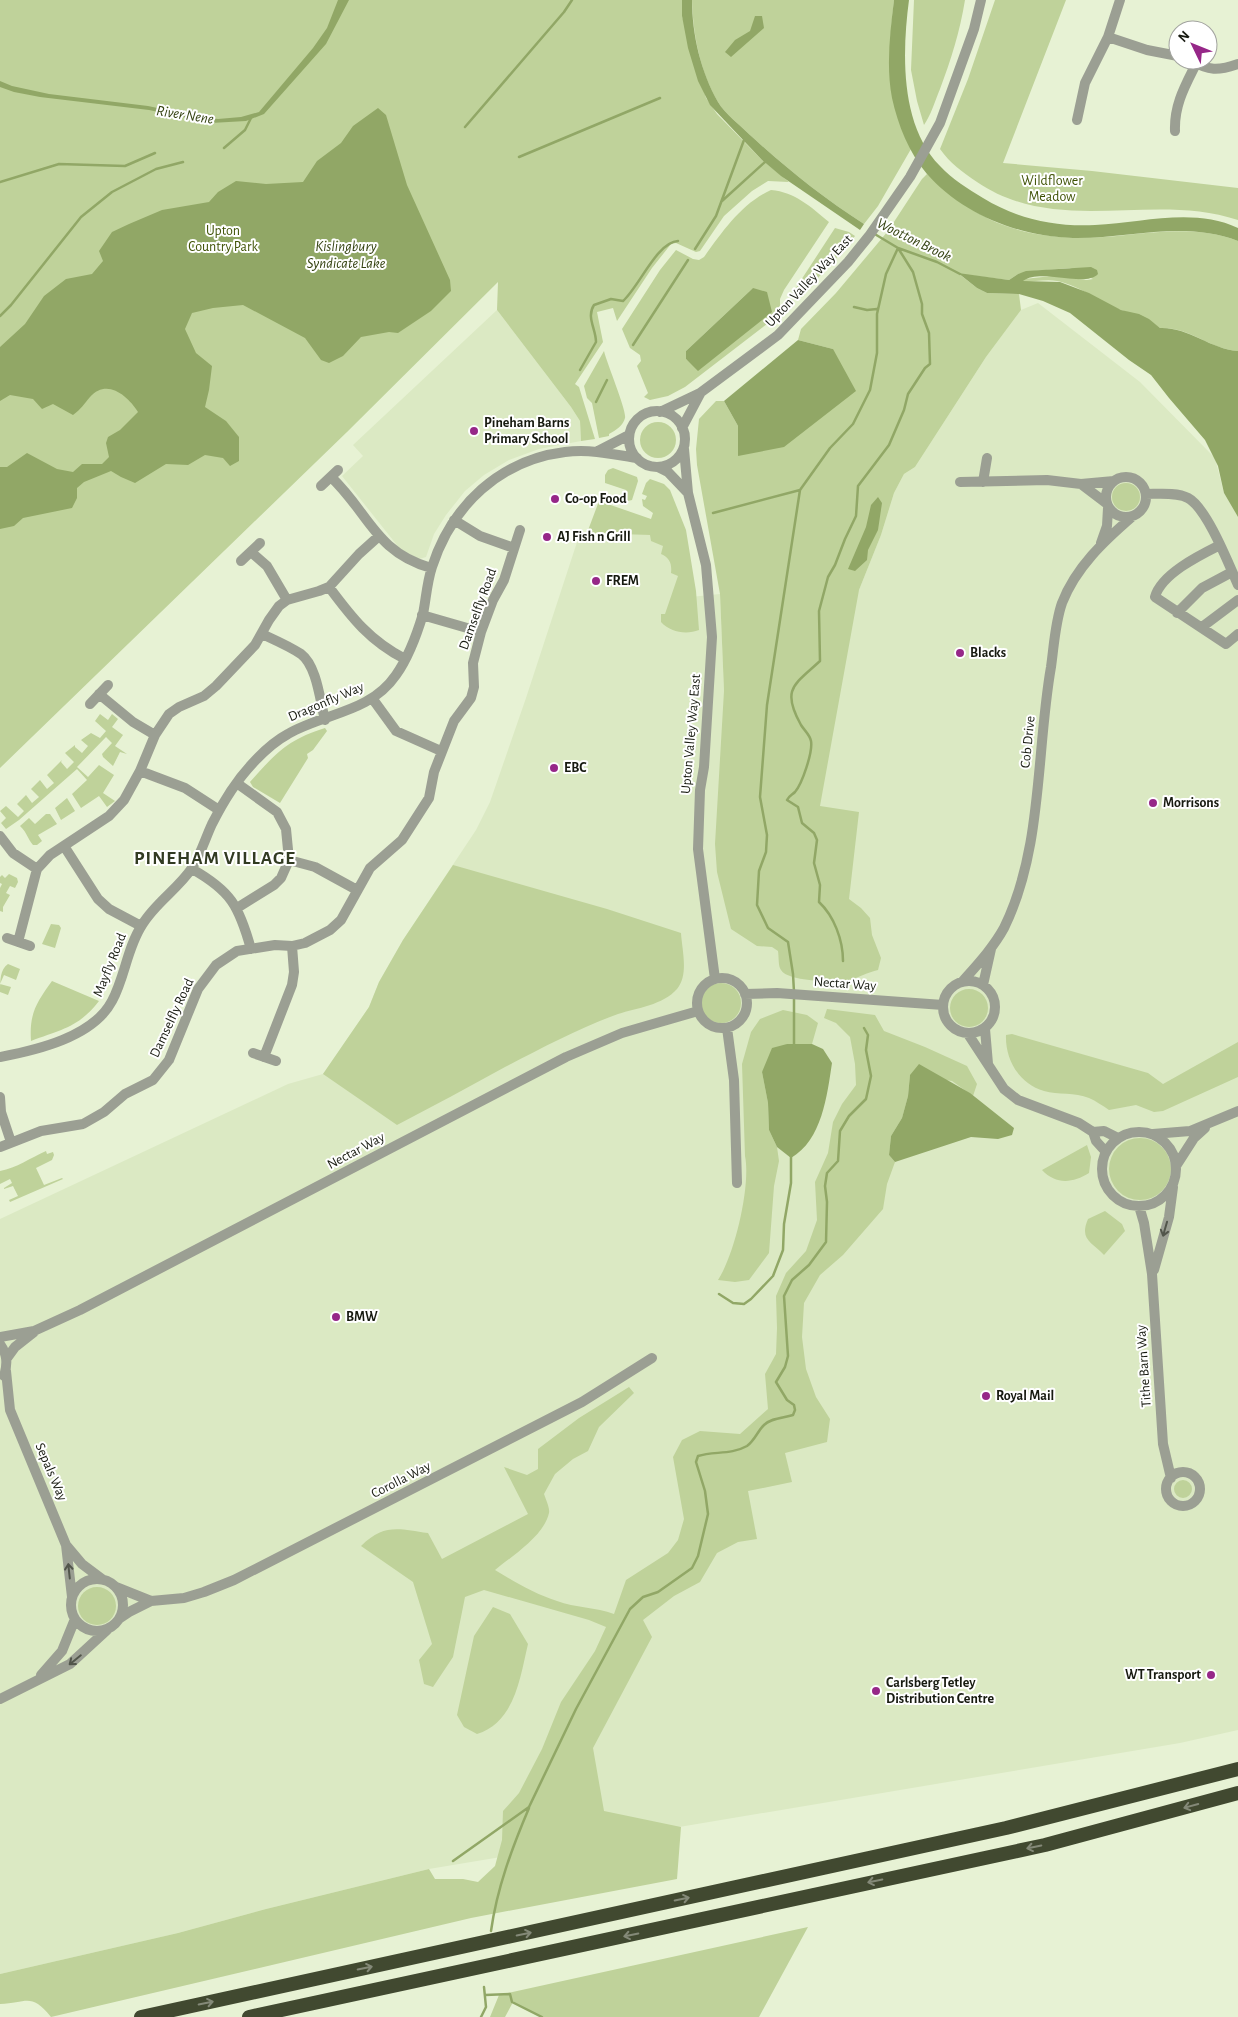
<svg xmlns="http://www.w3.org/2000/svg" width="1238" height="2017" font-family="'Alegreya Sans',sans-serif">
<style>
.built{fill:#dbe9c3}
.green{fill:#bfd29a;fill-rule:evenodd}
.water{fill:#91a766}
.lines{fill:none;stroke-linecap:round;stroke-linejoin:round}
.stream{stroke:#91a766;stroke-width:2.5}
.minor{stroke:#9b9f93;stroke-width:10}
.highway{stroke:#414930;stroke-width:14}
.oneway{stroke:#52564b}
.oneway2{stroke:#848978}
.poi-dot{fill:#962788;stroke:#fff;stroke-width:2}
.labels{text-anchor:middle;dominant-baseline:central;stroke-width:4;stroke-linejoin:round;paint-order:stroke}
.park-label{font-size:14px;fill:#3f5205;stroke:#fff}
.street-label{font-size:14px;fill:#171a10;stroke:#fff}
.poi-label{font-size:14px;font-weight:bold;fill:#171a10;stroke:#fff;text-anchor:start}
.water-label{font-size:15px;font-style:italic;fill:#344211;stroke:#fff}
.district-label{font-size:19px;font-weight:bold;letter-spacing:1px;fill:#323b22;stroke:#fff}
</style>
<rect width="100%" height="100%" fill="#e7f2d4"/>
<!-- built -->
<path class="built" d="M1038 303 1140 382 1215 458 1224 493 1238 517V1730L1180 1743 429 1869 266 1909 178 1933 0 1974V1219L288 1084 323 1074 369 1007 379 982 403 940 476 830 490 802 526 698 580 533 676 535 690 597 720 594 724 691 859 590 881 535 894 493 904 474 915 467 986 357 1021 310Z
M497 310 571 407 580 421 581 441 539 449 509 460 484 475 465 491 446 515 434 534 426 557 419 559 400 549 342 476 363 456 353 445Z"/>
<!-- green -->
<path class="green" d="M0 0H682V16L706 98 717 114 762 160 789 182 768 181 752 191 724 216 700 251 696 252 676 243 671 244 652 268 617 321 613 308 597 312 603 342 575 384 579 387 595 439 581 441 580 421 571 407 497 310 498 282 347 432 0 768Z
M692 0H894C888 51 886 102 911 149L878 206 864 224C823 198 786 168 750 135 740 125 725 114 718 102 700 71 693 35 692 0Z
M914 0H965C960 31 951 60 940 89 935 101 931 115 924 125L917 101 911 70Z
M995 0H1066L1003 163 1092 171 1238 188V220C1152 191 1058 237 977 182 962 172 950 163 940 149L968 79Z
M927 174C946 191 966 208 989 219 1029 238 1074 240 1117 236 1158 232 1198 226 1238 241V351C1210 349 1188 326 1160 328 1145 316 1138 316 1121 310 1099 303 1082 286 1057 281 1046 279 1034 282 1022 282L1024 279 1052 276 1087 280 1093 279 1070 268 1034 271 1018 274 1009 280 959 274 977 288 987 293 1019 294 1021 310 986 357 915 467 904 474 894 493 881 535 859 590 820 806 859 812 849 899 861 908 870 918 872 935 881 958 878 970C868 972 858 978 849 980 835 982 788 982 781 970 778 966 779 957 778 951L772 947 757 946 731 929 717 872 715 844 724 691 720 594 697 465 696 449 699 419 716 401H724L738 426V456L833 349 798 340 801 329 836 293 888 231 922 179Z
M771 190C795 192 811 207 829 222L784 290 780 299V314L685 387 668 396 650 400 644 397 648 393 637 366 641 361 640 355 630 348 622 329 660 270 676 250 693 259 699 260 704 257C723 231 741 204 771 190ZM753 288 698 370 686 359V351Z
M835 228 849 232 855 236C837 259 817 279 796 300L790 297Z
M604 351C607 364 627 411 625 418 623 426 616 430 609 434V436L599 438 592 403 587 398 584 386Z
M640 440a18 18 0 1 1 36 0a18 18 0 1 1-36 0Z
M613 468 637 477 638 481 632 500 628 501 624 498 626 490 605 483V475L608 470Z
M650 479 664 484 670 490 686 530 696 591 699 630C686 635 670 632 661 622V614H665L678 576 671 573C672 564 670 558 661 554L663 546 651 541 650 535 587 533 599 501 651 519 653 513 643 506 642 499 645 500 647 496 642 494 646 483Z
M1112 497a14 14 0 1 1 28 0a14 14 0 1 1-28 0Z
M100 714 108 720 112 714 118 719 112 727 123 735 115 746 127 754 120 752 113 766 103 757 102 754 112 743 106 737 77 767 88 777 99 765 114 775 103 793 115 801 107 807 99 796 81 808 72 794 87 780 77 769 19 820 6 829 1 823 6 818 0 811 6 806 18 817 24 811 17 804 26 795 32 803 39 797 31 789 40 780 47 789 54 783 47 775 62 760 61 762 67 769 74 762 65 753 75 745V747L82 753 88 746 81 740 91 733 100 738 106 731 95 721Z
M325 728 327 731 313 750 307 754 308 758 280 803 253 787 250 782C276 753 287 740 325 728Z
M67 798 75 811 61 820 55 808Z
M46 814H50L57 824 38 835 42 841 37 845H33C27 838 28 834 20 826L29 818 35 824Z
M453 865 607 909 681 933C682 950 689 975 677 989 663 1005 637 1008 618 1014 579 1028 542 1048 505 1067 469 1087 433 1106 397 1125L323 1074 369 1007 379 982 403 940Z
M9 874 17 878 18 882 15 888 10 886 6 893 10 895 3 907V912L0 911V888L2 884 0 883V877L2 875 5 878Z
M51 924 59 925 61 928 55 948 42 944Z
M8 964 20 969 16 980 4 975 0 984 11 987 8 995 0 992C0 981 0 969 8 964Z
M52 981 99 1001C78 1028 62 1029 31 1041 29 1013 37 1002 52 981Z
M701 1003a20 20 0 1 1 40 0a20 20 0 1 1-40 0Z
M950 1008a19 19 0 1 1 38 0a19 19 0 1 1-38 0Z
M827 1009 875 1015 884 1031 925 1047 967 1066 977 1084 973 1096 952 1081 910 1075 908 1096 902 1118 891 1136 889 1155 895 1162 887 1184 883 1209 843 1255 820 1275 804 1303 802 1337 806 1369 816 1397 830 1419 827 1442 785 1453 792 1482 748 1491 757 1539 738 1542 717 1553 700 1582 674 1596 643 1620 652 1637 593 1748 604 1811 681 1827 677 1879 471 1918 51 2017C31 1992 27 2003 0 2004V1974L178 1933 266 1909 429 1869 435 1879H463L478 1882 495 1866 502 1840 503 1811 519 1793 542 1749 561 1702 595 1651 606 1627 589 1620 484 1590 465 1597 453 1657 433 1687 424 1684 419 1660 432 1644 413 1582 361 1546C384 1523 399 1529 428 1533L442 1559 528 1514 504 1467 527 1475 538 1469V1449L579 1418 629 1387 634 1393 599 1427 588 1451 573 1459 555 1474 544 1494C546 1500 550 1508 549 1513 544 1536 512 1556 495 1570 515 1582 535 1594 557 1601 575 1608 596 1607 614 1614L626 1580 668 1553 678 1540 684 1519 673 1457 682 1440 700 1431 740 1434 768 1409 765 1374 776 1354 777 1328 776 1296 786 1273 806 1251 817 1220 815 1182 828 1153 833 1122 842 1104 856 1085 855 1064 850 1037 836 1023 824 1018Z
M783 1010 807 1015 818 1023 812 1044H787L762 1072 768 1103 769 1130 777 1147 779 1161 774 1186 769 1253 749 1280 735 1282 718 1280C735 1254 751 1185 745 1156L742 1064 751 1032 760 1019Z
M1012 1034 1148 1073 1163 1084 1238 1042V1077L1163 1111 1154 1112 1136 1105 1109 1110C1103 1106 1096 1101 1089 1098 1075 1092 1058 1095 1044 1091 1019 1084 1005 1059 1006 1035Z
M1109 1169a31 31 0 1 1 62 0a31 31 0 1 1-62 0Z
M1087 1145 1091 1157 1089 1173C1073 1183 1056 1185 1042 1170Z
M46 1151 47 1154 53 1152 54 1155 52 1160 36 1168 44 1185 62 1178 63 1179 10 1202 9 1200 18 1196 13 1186 4 1189V1188L12 1183 10 1179 0 1184V1171C17 1168 30 1158 46 1151Z
M1105 1211 1122 1224 1125 1231 1104 1255C1092 1242 1079 1240 1088 1219Z
M1174 1489a9 9 0 1 1 18 0a9 9 0 1 1-18 0Z
M78 1606a19 19 0 1 1 38 0a19 19 0 1 1-38 0Z
M493 1607 510 1614 528 1644C520 1678 515 1722 477 1734L464 1727 457 1715 474 1636Z
M808 1927 759 2017H542L513 2002 505 2017H490L499 1995Z"/>
<!-- water -->
<path class="water" d="M338 0H349L326 44 264 114 246 121 211 123 149 110 40 97 14 92 0 87V81L12 86 49 94 148 106 191 115 218 119 241 117 259 112 313 48 327 28Z
M682 0H692C692 35 701 72 718 102 725 114 740 125 750 135 786 168 823 198 864 224L860 230 781 176 762 160 710 105 698 81 688 48 682 16Z
M894 0H909C902 53 900 125 940 166 952 179 968 189 983 198 1017 219 1055 227 1095 225 1142 223 1193 207 1238 228V241C1184 220 1128 239 1073 238 1020 237 962 214 927 174 909 153 898 125 892 98 886 67 890 32 894 0Z
M755 16H762L764 28 731 57 725 52 735 40 750 31Z
M378 108 386 115 407 185 450 280 451 291 431 311 398 333 389 332 361 337 343 356 329 363 321 360 305 338 243 305 213 308 192 313 185 329 196 353 212 366 209 390 205 407 226 421 239 437V461L230 466 223 458 205 455 188 465 166 464 135 483 121 477 111 471 84 482 77 488V498L72 508 23 518 14 526 0 529V467H7L27 453 57 469 73 472 82 464H102L109 457 106 443 108 437 120 430 138 412C128 396 107 378 90 397 84 404 81 409 73 415L53 404 42 409 33 399 10 395 0 401V347L25 324 44 296 66 279 92 274 103 261 99 251 112 232 129 224 162 210 209 202 218 192 236 181 266 184 303 182 317 161 341 143 353 126Z
M1091 267 1097 270 1098 274C1085 288 1041 268 1023 281L1060 282 1089 293 1121 310 1139 314 1149 319 1160 328C1189 327 1210 349 1238 351V517L1224 493 1218 466 1205 440 1169 398 1151 375 1129 360 1070 313 1043 301 1019 294 987 293 977 288 958 273 1009 280 1018 274 1026 271Z
M753 288 767 292 772 312 698 371 686 359V351Z
M798 340 833 349 856 391 784 447 738 456V426L724 401Z
M878 497 882 503 878 530 868 550 867 560 855 571 848 569 866 527 871 505Z
M787 1044H812L823 1049 832 1063C827 1096 822 1140 791 1158L777 1147 769 1130 768 1103 762 1072 772 1048Z
M919 1064 970 1093 1014 1128 1012 1135 998 1139 971 1137 895 1162 889 1155 891 1136 902 1118 908 1096 910 1075Z"/>
<g class="lines">
<!-- stream -->
<path class="stream" d="M465 127 564 12 572 0
M224 148 245 130 251 118
M519 157 660 98
M0 182 59 164 125 166 155 153
M722 201 766 161
M873 233 898 248 937 262 960 274
M695 249 716 216 744 140
M854 307 867 310 877 309
M0 316 11 305 81 217 112 192 156 169 183 162
M633 345 688 260
M580 370 596 342C596 329 586 317 594 305L611 299 623 301C639 287 657 242 678 241
M596 402 607 380
M713 513 800 490 830 448 853 424 870 390 877 353V314L886 274 898 248
M843 961C843 940 834 916 819 902L820 885 814 863 817 840 814 833 802 823 798 807 787 800C789 796 792 795 795 792 802 784 813 752 811 741 810 735 804 730 801 725 781 689 794 685 820 661L819 611 828 577 835 565 845 539 856 516 858 486 889 445 904 410 908 394 925 368 930 364 929 333 922 314V304L913 272 898 248
M794 992 793 974 788 942 768 928 757 905 759 871 766 852 767 835 760 797 767 705 800 490
M794 1047V997
M719 1294 733 1303 744 1304 751 1299 773 1276 783 1250 784 1224 791 1183V1155
M453 1861 529 1807 576 1709 630 1609 643 1597 658 1592 692 1568 698 1556 708 1514 705 1491 696 1462 698 1456C714 1451 731 1455 747 1446 755 1440 757 1432 764 1425 771 1418 783 1418 793 1415L795 1410 794 1405 787 1400 776 1382 785 1367 788 1356 784 1296 792 1280 809 1265 826 1242 827 1202 825 1186 827 1173 838 1161 840 1131 849 1116 866 1099 871 1076 866 1050 868 1035 864 1028
M491 1931C497 1888 512 1848 529 1808
M485 1995 510 1994 512 2002 542 2017
M481 2017 486 2007 484 1987"/>
<!-- minor -->
<path class="minor" d="M1108 37 1147 50 1178 56
M1190 60C1209 71 1218 71 1238 64
M1077 120 1085 83 1108 37 1120 0
M1175 131C1174 105 1185 86 1196 64
M629 439a28 28 0 1 1 56 0a28 28 0 1 1-56 0Z
M660 412 700 393 778 335 848 262 869 236 910 177 940 123 974 29 981 0
M682 428 700 394
M684 449 688 493 706 565 712 637 704 767 700 790 698 849 715 979
M598 451 629 435
M658 467 668 472 688 493
M1106 497a20 20 0 1 1 40 0a20 20 0 1 1-40 0Z
M331 477C369 513 375 552 431 568
M960 482 1047 480 1081 484 1114 481
M983 482 987 458
M1081 484 1106 503
M321 486 338 470
M1146 494C1158 494 1177 492 1188 498 1207 508 1229 565 1238 585
M454 520 480 536 514 548
M1101 543 1107 526 1108 508
M1220 545C1200 555 1161 574 1155 597L1226 644 1238 634
M251 552 267 566 287 600
M241 561 260 543
M329 587C352 618 370 641 405 659
M1177 613 1202 588 1232 572
M422 615 481 632
M1202 627 1238 600
M262 634C275 640 289 646 301 654 317 666 320 701 325 720
M99 694 133 722 155 735
M372 698 396 731 441 751
M90 704 108 685
M140 771 185 788 219 810
M0 836 13 853 37 869
M64 846 98 899 109 909 141 926
M289 860 315 867 357 890
M192 869C231 891 239 906 251 949
M237 908 274 885 281 878 289 860 286 829 277 812 238 784
M7 938 30 946
M18 942 37 869 50 855 109 816 124 800 140 771 155 735 169 714 179 707 204 696 216 686 255 645 269 620 279 606 287 600 319 591 329 587 359 554 379 536
M697 1003a25 25 0 1 1 50 0a25 25 0 1 1-50 0Z
M943 1007a26 26 0 1 1 52 0a26 26 0 1 1-52 0Z
M962 982C977 965 993 948 1004 928 1043 849 1036 752 1051 667 1054 646 1055 623 1062 603 1076 567 1104 541 1133 516
M983 985 991 949
M745 994 777 993 943 1005
M727 1028 734 1080 737 1183
M985 1029 988 1064
M968 1034 1004 1089 1018 1100 1079 1123 1093 1132 1104 1131 1118 1138
M253 1053 276 1061
M0 1057C37 1050 93 1037 112 1001 125 977 127 948 142 925 155 903 178 889 192 868 201 854 205 839 212 824 222 804 236 781 252 764 262 753 275 741 288 734 324 713 370 713 396 675 408 658 417 634 423 614 426 599 427 582 432 567 452 505 500 460 565 452 590 449 613 454 637 458
M264 1057 292 985 294 972 292 946
M0 1097 1 1112 11 1142
M1093 1132 1096 1141 1106 1152
M1102 1169a37 37 0 1 1 74 0a37 37 0 1 1-74 0Z
M1153 1134 1190 1131 1238 1111
M0 1147 41 1131 83 1124 104 1112 125 1094 153 1080 169 1060 198 989 216 965 237 951 275 945 292 946 305 943 330 930 341 920 370 868 402 840 429 798 434 772 454 721 471 698 474 687 473 663 481 632 493 600 504 580 520 530
M1176 1166 1194 1138 1205 1128
M1139 1206 1144 1223 1152 1274 1163 1444 1171 1478
M1154 1270 1169 1217 1173 1187
M0 1337 34 1331 80 1310 566 1057 622 1033 698 1011
M0 1344C7 1354 8 1363 4 1376
M7 1358 15 1347 34 1332
M6 1371 10 1410 66 1545 72 1597
M1166 1489a17 17 0 1 1 34 0a17 17 0 1 1-34 0Z
M66 1545 82 1564 102 1579
M71 1605a26 26 0 1 1 52 0a26 26 0 1 1-52 0Z
M116 1587 151 1601
M120 1618 129 1612 151 1601 184 1598 204 1592 234 1580 582 1402 652 1358
M41 1675 62 1651 75 1619
M0 1699 70 1664 107 1630"/>
<!-- highway -->
<path class="highway" d="M141 2017 1006 1828 1238 1769
M249 2017 1045 1845 1238 1793"/>
</g>
<!-- one-way arrows -->
<defs><path id="oneway-shaft" d="M-6 0H5M1.5-3L5.5 0L1.5 3" fill="none" stroke-width="1.6" stroke-linecap="round" stroke-linejoin="round" transform="scale(1.25)"/></defs>
<g class="oneway">
<use href="#oneway-shaft" transform="translate(1165 1229) rotate(106)"/>
<use href="#oneway-shaft" transform="translate(69 1571) rotate(-96)"/>
<use href="#oneway-shaft" transform="translate(75 1660) rotate(141)"/>
</g>
<g class="oneway2">
<use href="#oneway-shaft" transform="translate(1191 1806) rotate(165)"/>
<use href="#oneway-shaft" transform="translate(1034 1847) rotate(168)"/>
<use href="#oneway-shaft" transform="translate(875 1881) rotate(168)"/>
<use href="#oneway-shaft" transform="translate(682 1899) rotate(-12)"/>
<use href="#oneway-shaft" transform="translate(524 1934) rotate(-12)"/>
<use href="#oneway-shaft" transform="translate(631 1935) rotate(168)"/>
<use href="#oneway-shaft" transform="translate(365 1968) rotate(-12)"/>
<use href="#oneway-shaft" transform="translate(206 2003) rotate(-12)"/>
</g>
<!-- markers -->
<g class="poi-dot">
<circle cx="474" cy="431" r="5"/>
<circle cx="555" cy="499" r="5"/>
<circle cx="547" cy="537" r="5"/>
<circle cx="596" cy="581" r="5"/>
<circle cx="960" cy="653" r="5"/>
<circle cx="554" cy="768" r="5"/>
<circle cx="1153" cy="803" r="5"/>
<circle cx="336" cy="1317" r="5"/>
<circle cx="986" cy="1396" r="5"/>
<circle cx="1211" cy="1675" r="5"/>
<circle cx="876" cy="1691" r="5"/>
</g>
<g class="labels">
<!-- park labels -->
<g class="park-label">
<text x="1052" y="181">Wildflower<tspan x="1052" dy="16">Meadow</tspan></text>
<text x="223" y="231">Upton<tspan x="223" dy="16">Country Park</tspan></text>
</g>
<!-- street labels -->
<g class="street-label">
<text transform="translate(809 281) rotate(-47)">Upton Valley Way East</text>
<text transform="translate(478 609) rotate(-70)">Damselfly Road</text>
<text transform="translate(326 702) rotate(-23)">Dragonfly Way</text>
<text transform="translate(691 734) rotate(-85)">Upton Valley Way East</text>
<text transform="translate(1028 742) rotate(-84)">Cob Drive</text>
<text transform="translate(110 965) rotate(-68)">Mayfly Road</text>
<text transform="translate(845 984) rotate(4)">Nectar Way</text>
<text transform="translate(172 1018) rotate(-65)">Damselfly Road</text>
<text transform="translate(356 1151) rotate(-28)">Nectar Way</text>
<text transform="translate(1144 1366) rotate(-94)">Tithe Barn Way</text>
<text transform="translate(51 1472) rotate(67)">Sepals Way</text>
<text transform="translate(401 1480) rotate(-27)">Corolla Way</text>
</g>
<!-- poi labels -->
<g class="poi-label">
<text x="484" y="423">Pineham Barns<tspan x="484" dy="16">Primary School</tspan></text>
<text x="565" y="499">Co-op Food</text>
<text x="557" y="537">AJ Fish n Grill</text>
<text x="606" y="581">FREM</text>
<text x="970" y="653">Blacks</text>
<text x="564" y="768">EBC</text>
<text x="1163" y="803">Morrisons</text>
<text x="346" y="1317">BMW</text>
<text x="996" y="1396">Royal Mail</text>
<text x="1201" y="1675" text-anchor="end">WT Transport</text>
<text x="886" y="1683">Carlsberg Tetley<tspan x="886" dy="16">Distribution Centre</tspan></text>
</g>
<!-- water labels -->
<g class="water-label">
<text transform="translate(185 115) rotate(9)">River Nene</text>
<text transform="translate(914 240) rotate(26)">Wootton Brook</text>
<text x="346" y="246">Kislingbury<tspan x="346" dy="17">Syndicate Lake</tspan></text>
</g>
<!-- district labels -->
<g class="district-label">
<text x="215" y="858">PINEHAM VILLAGE</text>
</g>
</g>
<!-- north arrow -->
<g transform="translate(1193 45) rotate(313)"><circle r="24" fill="#ffffff" stroke="#a2a39f"/>
<path d="M0-4L9 19L0 12L-9 19Z" fill="#962788"/>
<text y="-8" font-size="14" font-weight="bold" text-anchor="middle" fill="#171a10">N</text>
</g>
</svg>
